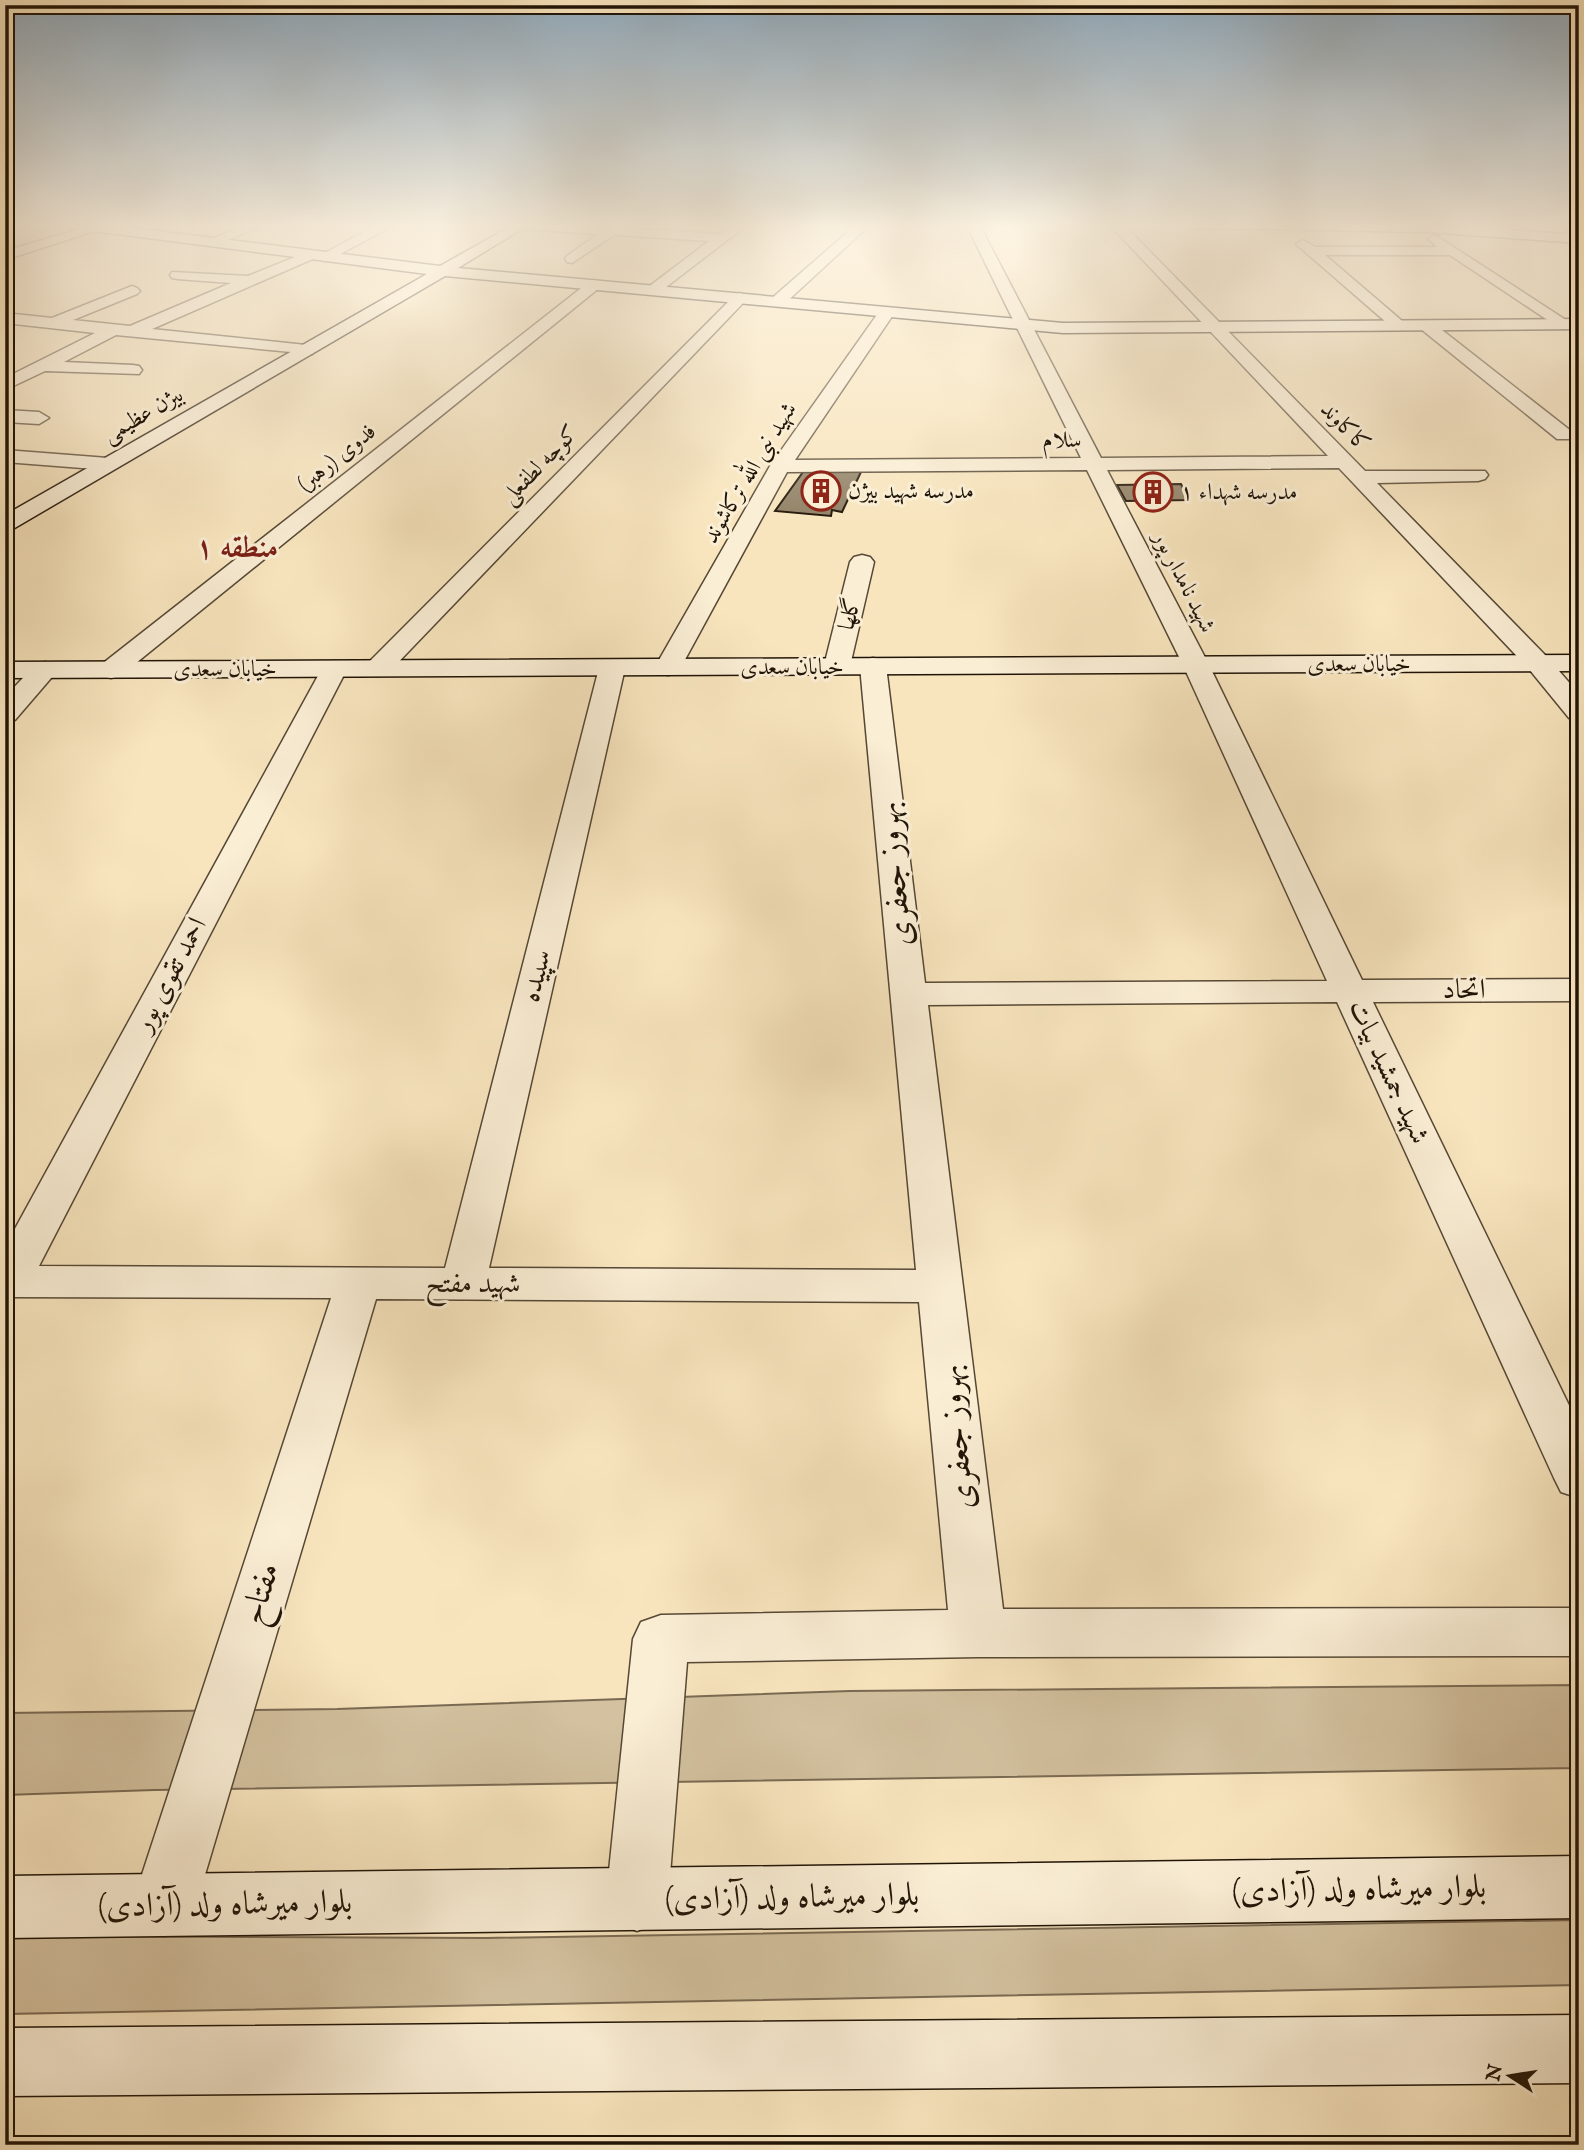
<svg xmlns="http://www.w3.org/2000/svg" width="1584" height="2150" font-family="'IM FELL English',Amiri,serif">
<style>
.green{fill:#d3c19f;stroke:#7a6a53;stroke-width:2}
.building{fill:#908166;stroke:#201407;stroke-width:2}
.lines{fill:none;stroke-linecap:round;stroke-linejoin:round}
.street-casing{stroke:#564835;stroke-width:3}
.secondary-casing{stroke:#201407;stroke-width:3}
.street{fill:#faeed5;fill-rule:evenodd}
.secondary{fill:#faeed5;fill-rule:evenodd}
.labels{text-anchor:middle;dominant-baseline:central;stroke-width:6;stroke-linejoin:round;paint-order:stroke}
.far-street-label{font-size:23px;fill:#201407;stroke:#faeed5}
.far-poi-label{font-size:23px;fill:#201407;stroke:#faeed5;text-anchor:start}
.street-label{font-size:28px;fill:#201407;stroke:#faeed5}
.far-district-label{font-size:30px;font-weight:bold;fill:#7a1f14;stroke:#faeed5}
.near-street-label{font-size:33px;fill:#201407;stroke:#faeed5}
</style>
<rect width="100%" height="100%" fill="#f8e5be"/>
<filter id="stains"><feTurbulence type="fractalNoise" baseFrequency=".00286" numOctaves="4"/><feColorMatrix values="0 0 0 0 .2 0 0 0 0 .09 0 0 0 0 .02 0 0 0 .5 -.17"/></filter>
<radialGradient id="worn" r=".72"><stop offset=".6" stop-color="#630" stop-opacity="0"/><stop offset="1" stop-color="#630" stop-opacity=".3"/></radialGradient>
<!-- green -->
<path class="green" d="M1579 1685V1768L154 1790 5 1795V1713L337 1709 850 1691Z
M1579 1920V1985L5 2014V1936L486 1938Z"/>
<!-- building -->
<path class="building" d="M803 472H861L842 512 832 510 831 516 775 511Z
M1181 484 1189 500 1126 501 1117 485Z"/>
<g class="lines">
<!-- street casing -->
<g class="street-casing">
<path id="street" d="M96 224H116L5 260V251Z
M246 224H264L217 245H207L205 242Z
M379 224H396L329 260 324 261 317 257Z
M516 224 608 227 612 224H625L624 228 720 234 732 227 739 231 657 294H647L644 291 647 288 709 241 614 235 572 263 567 262 565 259 567 256 598 234 522 229 517 228Z
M857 224H871L783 305H771L769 302 771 299Z
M966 224H979L1101 458 1328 456 1109 224H1123L1365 471H1485L1488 475 1485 479 1478 481 1377 483 1547 657 1579 694V720L1569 718 1529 669 1339 468 1107 470 1209 665 1362 980 1579 979V1001L1373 1002 1579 1426V1498L1561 1492 1554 1478 1337 1002 928 1005 1003 1609 1579 1608V1656L978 1657 687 1662 668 1900 659 1922 637 1931 615 1922 606 1900 633 1639 641 1622 661 1615 948 1610 919 1302 376 1299 196 1905 186 1927 164 1936 142 1927 132 1905 331 1298 5 1297V1247L325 663 334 661 343 663 347 669 39 1266 445 1268 599 668 603 662 612 660 621 662 625 668 489 1268 916 1270 860 666 864 660 873 658 882 660 886 666 925 983 1327 981 1183 665 1087 470 787 472 681 667 677 673 668 675 659 673 655 667 770 466 881 309H893L895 312 795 460 1081 458Z
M1490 224H1505L1516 233 1514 236H1504Z
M1562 224H1576L1579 228V241L1574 240Z
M1435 235 1572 324 1564 329 1558 327 1450 255H1325L1408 326 1406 329H1394L1296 244 1303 240 1315 247H1437L1428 239Z
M310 251 315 252V258L152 329 306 345 315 350 312 354 116 335 64 362 133 365 139 366 142 370 139 374 45 371 5 390V378L95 333 5 323V313L52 318 132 286 137 288 140 291 137 294 73 320 130 326 231 283 177 279 172 278 170 275 172 272 248 276Z
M594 280 599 282 602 285 599 288 120 676 111 678 102 676 98 670 102 664 589 282Z
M740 293 745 295 748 298 745 301 387 674 378 676 369 674 365 668 369 662 735 295Z
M1427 321 1433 323 1571 431 1574 435 1571 439H1557L1421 329 1419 326Z
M5 410 39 412 49 418 39 424 5 422Z
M5 450 108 458 115 460 118 464 115 468 108 470 5 462Z
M862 555 870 557 874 562 850 666 846 672 837 674 828 672 824 666 850 562 854 557Z
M45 662 54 664 58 670 15 720 5 722V697L36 664Z"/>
</g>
<!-- secondary casing -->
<g class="secondary-casing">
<path id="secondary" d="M64 224H99L440 266 515 224H530L458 268 1063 323 1579 319V329L1063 333 445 276 13 529 5 531V515L427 274 70 228Z
M1183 224H1427L1579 235V243L1427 232 1190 228Z
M1579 655V671L5 678V662Z
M1579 1856V1918L5 1938V1876Z
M1579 2015V2083L5 2096V2028Z"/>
</g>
<!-- street -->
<use href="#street" class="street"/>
<!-- secondary -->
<use href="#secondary" class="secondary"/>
</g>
<!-- sky -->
<linearGradient id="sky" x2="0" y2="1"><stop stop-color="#91abbe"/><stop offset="0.43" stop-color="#fcf3e2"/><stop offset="1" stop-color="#fcf3e2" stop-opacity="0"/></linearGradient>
<rect width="1584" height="525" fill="url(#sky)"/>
<!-- icons -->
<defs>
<g id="building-ring" transform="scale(2.0125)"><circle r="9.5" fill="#faeed5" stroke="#8f2418" stroke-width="1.5"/><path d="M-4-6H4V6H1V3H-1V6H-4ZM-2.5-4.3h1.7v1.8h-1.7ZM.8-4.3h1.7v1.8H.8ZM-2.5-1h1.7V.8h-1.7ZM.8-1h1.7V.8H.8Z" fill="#8f2418"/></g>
</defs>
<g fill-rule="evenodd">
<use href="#building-ring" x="821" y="491"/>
<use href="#building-ring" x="1153" y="492"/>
</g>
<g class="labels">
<!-- far-street labels -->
<g class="far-street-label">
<text transform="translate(143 415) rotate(-30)">بیژن عظیمی</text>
<text transform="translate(1345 427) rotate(46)">کاکاوند</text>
<text x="1062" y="440">سلام</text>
<text transform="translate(337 458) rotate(-39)">فدوی (رهبر)</text>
<text transform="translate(540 465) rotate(-46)">کوچه لطفعلی</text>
<text transform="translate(750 473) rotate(-59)">شهید نبی الله ترکاشوند</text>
<text transform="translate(1184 582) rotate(63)">شهید نامدار پور</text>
<text transform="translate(850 614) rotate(-76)">گلها</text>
<text x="1359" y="664">خیابان سعدی</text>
<text x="792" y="667">خیابان سعدی</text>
<text x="225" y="669">خیابان سعدی</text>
</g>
<!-- far-poi labels -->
<g class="far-poi-label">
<text x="848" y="491">مدرسه شهید بیژن</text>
<text x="1180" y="492">مدرسه شهداء ۱</text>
</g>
<!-- street labels -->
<g class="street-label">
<text transform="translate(171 975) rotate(-62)">احمد تقوی پور</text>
<text transform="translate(537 976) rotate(-76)">سپیده</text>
<text x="1464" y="990">اتحاد</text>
<text transform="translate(1388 1072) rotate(65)">شهید جمشید بیات</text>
<text x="473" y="1284">شهید مفتح</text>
</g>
<!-- far-district labels -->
<g class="far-district-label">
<text x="237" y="549">منطقه ۱</text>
</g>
<!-- near-street labels -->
<g class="near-street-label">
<text transform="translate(895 874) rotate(-96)">بهروز جعفری</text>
<text transform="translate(957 1437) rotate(-96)">بهروز جعفری</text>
<text transform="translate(261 1594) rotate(-73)">مفتاح</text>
<text transform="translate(1359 1890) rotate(-1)">بلوار میرشاه ولد (آزادی)</text>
<text transform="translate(792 1898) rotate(-1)">بلوار میرشاه ولد (آزادی)</text>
<text transform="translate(225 1905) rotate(-1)">بلوار میرشاه ولد (آزادی)</text>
</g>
</g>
<!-- margin -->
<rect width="1584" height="2150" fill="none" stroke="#f8e5be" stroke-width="28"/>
<rect x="7" y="7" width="1570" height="2136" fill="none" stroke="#201407" stroke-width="3.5"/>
<rect x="14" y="14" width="1556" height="2122" fill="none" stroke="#201407" stroke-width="2"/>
<!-- north arrow -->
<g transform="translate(1510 2076) rotate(282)" stroke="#faeed5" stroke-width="5" paint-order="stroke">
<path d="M0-5L12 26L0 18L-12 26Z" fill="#201407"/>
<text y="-10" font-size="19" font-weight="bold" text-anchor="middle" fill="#201407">N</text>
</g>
<rect width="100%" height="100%" filter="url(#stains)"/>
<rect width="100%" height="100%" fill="url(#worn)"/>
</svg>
